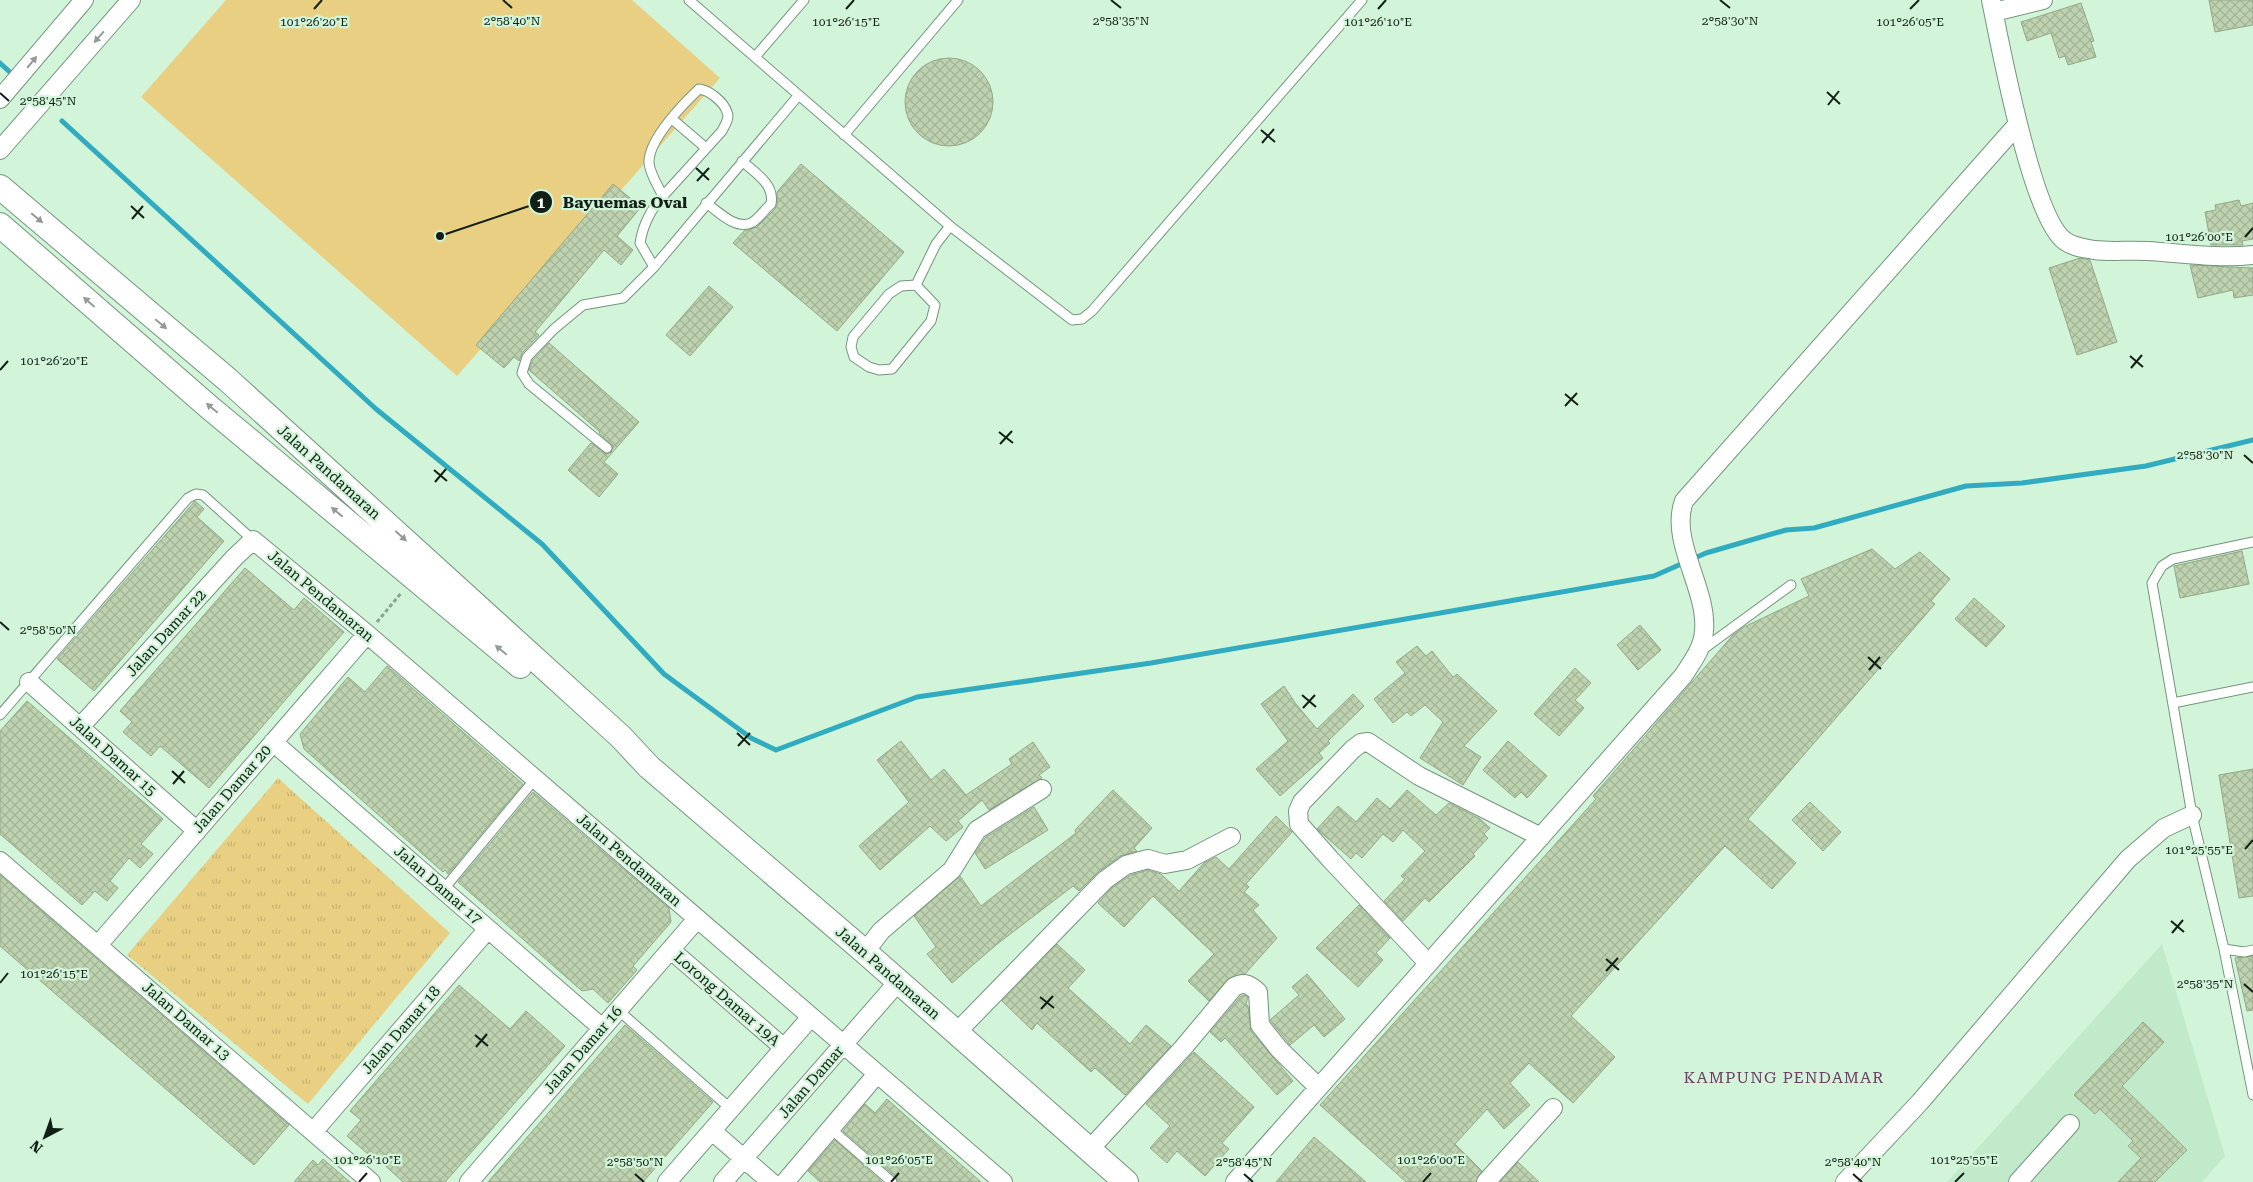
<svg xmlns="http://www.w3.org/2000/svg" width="2253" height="1182" font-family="'Roboto Serif',serif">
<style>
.built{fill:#c0eaca}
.park{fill:url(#park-tufts)}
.pitch{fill:#e8cf82}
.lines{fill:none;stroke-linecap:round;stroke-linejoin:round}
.stream{stroke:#31abc0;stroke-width:5}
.building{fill:url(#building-cross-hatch);stroke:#95a887}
.lane-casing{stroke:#74957c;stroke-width:11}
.street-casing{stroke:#74957c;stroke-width:20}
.secondary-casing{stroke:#74957c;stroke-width:26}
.path{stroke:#89a490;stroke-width:3;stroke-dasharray:4 2.5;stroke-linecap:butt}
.lane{stroke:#fff;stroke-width:9}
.street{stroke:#fff;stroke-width:18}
.secondary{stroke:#fff;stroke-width:24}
.oneway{fill:#949a96}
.ticks{fill:none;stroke:#121f16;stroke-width:2}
.labels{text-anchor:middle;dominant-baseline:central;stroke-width:4.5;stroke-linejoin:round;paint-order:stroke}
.street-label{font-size:15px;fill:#121f16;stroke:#d2f5da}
.neighbourhood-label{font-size:16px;letter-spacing:1px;fill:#713b6a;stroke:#d2f5da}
.ticks-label{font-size:12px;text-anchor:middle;fill:#121f16;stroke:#d2f5da;stroke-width:4.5;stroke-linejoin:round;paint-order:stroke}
.leader{fill:none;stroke:#121f16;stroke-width:2}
.callout-dot{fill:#121f16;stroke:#d2f5da;stroke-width:2}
.mark-label{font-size:15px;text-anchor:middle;font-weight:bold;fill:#fff}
.callout-label{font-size:16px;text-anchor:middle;font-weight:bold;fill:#121f16;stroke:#d2f5da;stroke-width:4.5;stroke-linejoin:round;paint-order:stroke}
</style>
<defs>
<pattern id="park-tufts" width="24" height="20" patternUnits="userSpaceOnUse" patternTransform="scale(1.25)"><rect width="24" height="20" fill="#e8cf82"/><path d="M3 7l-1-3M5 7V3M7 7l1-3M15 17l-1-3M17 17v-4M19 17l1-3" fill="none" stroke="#c6b170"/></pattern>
<pattern id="building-cross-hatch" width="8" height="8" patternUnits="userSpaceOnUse" patternTransform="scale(1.25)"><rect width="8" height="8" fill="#bed2af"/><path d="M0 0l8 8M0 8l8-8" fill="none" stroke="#a2b496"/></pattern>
</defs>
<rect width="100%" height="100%" fill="#d2f5da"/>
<!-- built -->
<path class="built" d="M2162 944 2225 1156 2202 1182H1947Z"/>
<!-- park -->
<path class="park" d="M278 778 450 933 308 1104 127 955Z"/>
<!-- pitch -->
<path class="pitch" d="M226 0H632L720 78 457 376 141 97Z"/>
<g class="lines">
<!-- stream -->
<path class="stream" d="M0 63 12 74
M62 121 376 409 542 544 664 674 751 738 776 750 917 697 1151 663 1654 576 1706 553 1786 530 1814 528 1966 486 2022 483 2146 466 2253 440"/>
</g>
<!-- building -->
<path class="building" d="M2209 0H2253V25L2215 32Z
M2081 3 2094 41 2091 42 2096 57 2068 65 2065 56 2059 58 2051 33 2027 41 2021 22Z
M905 102a44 44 0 1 1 88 0a44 44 0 1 1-88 0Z
M801 164 904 252 837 331 733 243 744 231 757 227 775 209 777 204V192Z
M613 184 641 207 617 236 633 250 621 265 604 250 535 332 539 335 522 353 519 361 514 357 504 368 476 345Z
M2239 200 2241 206 2253 203V239L2242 241 2243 245H2211L2205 212 2216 210 2215 205Z
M2080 258 2090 260 2117 342 2077 355 2049 268Z
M2190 265 2253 268V295L2234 298 2233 290 2198 298Z
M709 286 733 307 690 356 666 335Z
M549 343 639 422 604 462 618 474 599 497 568 470 591 443 606 454 611 452 613 446 599 433 600 432 529 370 533 360Z
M195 501 204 509 197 517 224 541 94 691 57 659Z
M1872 549 1895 569 1920 552 1950 579 1931 601 1935 604 1748 819 1796 863 1772 889 1725 846 1571 1016 1615 1057 1573 1103 1529 1063 1510 1083 1530 1105 1504 1129 1487 1109 1455 1144 1482 1171 1476 1182H1406L1320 1105 1596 799 1593 796 1733 635 1744 627 1809 596 1801 579Z
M2242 551 2249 584 2180 598 2174 566Z
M245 568 294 610 304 598 344 632 209 788 160 746 151 756 123 732 132 722 120 711Z
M1974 598 2005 626 1986 647 1955 619Z
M1640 625 1661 650 1638 670 1617 645Z
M1417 646 1426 656 1432 651 1453 677 1457 674 1497 711 1464 746 1481 757 1463 785 1420 758 1443 722 1425 705 1411 716 1407 712 1393 723 1374 699 1405 673 1396 662Z
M387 666 523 784 448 874 445 870 443 872 304 749 300 734 348 677 365 692Z
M1575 668 1591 683 1575 700 1584 708 1559 736 1534 714Z
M1284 686 1296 704 1317 729 1353 694 1364 706 1328 741 1330 743 1319 753 1323 758 1280 796 1256 769 1288 741 1261 704Z
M27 701 163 819 141 844 153 854 140 868 129 858 110 881 118 888 107 901 95 891 82 905 0 834V731Z
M901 741 931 780 944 769 966 795 1012 764 1009 759 1033 742 1050 767 1039 775 1042 778 989 810 982 800 958 821 963 827 946 841 930 826 880 870 859 846 909 802 877 760Z
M1508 741 1547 776 1527 798 1521 792 1515 798 1483 770Z
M2253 769V896L2239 898 2219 775Z
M1113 790 1152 828 1134 848 1137 851 1120 856 1099 871 1079 891 1073 886 996 945 952 983 927 954 936 947 914 916 960 876 981 906 1076 833 1075 830Z
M1407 790 1436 815 1449 803 1480 819 1490 828 1484 834 1488 838 1473 854 1475 856 1429 902 1425 898 1403 921 1384 901 1405 879 1401 876 1425 851 1403 830 1393 842 1383 834 1362 858 1356 853 1351 859 1317 829 1338 806 1356 822 1377 798 1390 809Z
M533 792 669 908 671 922 633 966 637 970 608 1003 593 989 582 991 458 882Z
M1810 802 1841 832 1823 851 1792 820Z
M1034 807 1048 830 985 869 975 853 985 838Z
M1276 816 1292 832 1246 884 1249 887 1244 892 1259 905 1253 910 1277 938 1245 974 1229 978 1209 1001 1188 981 1214 954 1153 896 1124 927 1098 903 1112 888 1131 875 1148 870 1161 874 1179 891 1204 863 1216 857 1229 869Z
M0 875 289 1125 254 1165 0 946Z
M1359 905 1390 938 1376 953 1383 960 1358 987 1316 948Z
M1057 944 1085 970 1068 988 1130 1044 1146 1025 1171 1046 1125 1095 1095 1068 1091 1072 1037 1023 1032 1030 1002 1001Z
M2253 956V1010L2247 1011 2235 958Z
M1307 974 1345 1019 1324 1037 1314 1025 1290 1045 1270 1020 1299 995 1292 987Z
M459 985 510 1029 526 1011 565 1046 445 1182H403L378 1159 376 1161 347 1136 361 1120 350 1111Z
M1245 995 1248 997 1246 1004 1248 1006 1251 1031 1293 1081 1277 1095 1225 1038 1221 1042 1210 1032 1241 996Z
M2143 1022 2164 1042 2122 1086 2187 1150 2155 1182H2118L2141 1158 2128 1146 2133 1141 2100 1109 2095 1114 2074 1095Z
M625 1025 713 1102 643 1182H488Z
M1194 1052 1254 1107 1222 1143 1229 1149 1205 1176 1177 1151 1167 1163 1150 1148 1170 1126 1146 1104Z
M887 1099 942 1148 981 1182H898L896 1177 843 1131 865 1104 875 1113Z
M1314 1137 1366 1182H1276Z
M835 1140 882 1182H820L808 1171Z
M323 1159 350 1182H294L313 1160 318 1165Z
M1518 1162 1539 1182H1500Z"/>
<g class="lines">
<!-- lane casing -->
<g class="lane-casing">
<path id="lane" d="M689 0 950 226 1072 320 1082 319 1092 311 1362 0
M755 57 804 0
M672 119 706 148
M844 135 958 0
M706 203C718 211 735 230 751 223 758 220 765 209 771 204 775 184 755 173 742 161
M654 267 640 243C643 225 651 209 663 196 658 186 650 174 649 163 648 140 683 104 699 89 709 90 724 102 727 112 730 118 725 125 722 131L663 196
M916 285 901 286 889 294 853 337 851 347 854 357 869 367 879 370 892 369 931 321 935 305 916 285 936 244 950 226
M607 448 529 384 522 373 527 357 554 329 583 305 623 298 654 267 798 96
M2253 542 2173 559 2162 566 2152 583 2192 815 2224 949 2244 952 2253 950
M1702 650 1791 585
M2173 703 2253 687
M0 715 188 498 196 494 203 495 253 540
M443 890 535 779
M2224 949 2253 1095
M618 1010 731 1109
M831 1129 892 1182"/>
</g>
<!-- street casing -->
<g class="street-casing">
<path id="street" d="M1991 0C2000 44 2032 218 2065 241 2073 247 2084 248 2094 250 2111 252 2130 250 2147 251 2182 253 2218 259 2253 255
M1994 12 2043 0
M0 99 84 0
M0 150 131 0
M29 682 197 831
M80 727 234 558 253 540 367 634 1003 1182
M273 742 602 1028
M0 861 371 1182
M98 945 367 634
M671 950 784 1048
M865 952 881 931 952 870 977 830 1042 789
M1428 963 1330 859 1299 824 1298 811 1302 802 1353 749 1361 743 1368 742 1419 776 1541 837
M956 1033 1105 880 1126 865 1148 859 1165 864 1187 860 1231 837
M712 1131 771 1182
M313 1132 488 929
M1089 1150 1183 1048 1234 987C1245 981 1250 985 1258 992L1260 1025 1279 1049 1318 1087
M469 1182 697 919
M667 1182 811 1017
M723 1182 898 982
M785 1182 877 1074
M1235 1182 1683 676C1692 662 1703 648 1704 631 1708 589 1669 541 1684 501L2017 125
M1486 1182 1553 1108
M1845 1182 1920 1102 2128 859 2164 828 2192 815
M2018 1182 2070 1124"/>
</g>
<!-- secondary casing -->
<g class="secondary-casing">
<path id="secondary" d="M0 187 228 380 621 737 649 767 865 952 1126 1182
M0 225 209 407 520 666"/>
</g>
<!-- path -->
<path class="path" d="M377 622 402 592"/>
<!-- lane -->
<use href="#lane" class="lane"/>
<!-- street -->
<use href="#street" class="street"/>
<!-- secondary -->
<use href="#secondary" class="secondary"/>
</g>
<!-- one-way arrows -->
<defs><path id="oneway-solid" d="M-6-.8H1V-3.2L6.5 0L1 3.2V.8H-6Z" transform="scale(1.25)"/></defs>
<g class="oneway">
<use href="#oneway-solid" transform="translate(99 37) rotate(131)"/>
<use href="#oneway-solid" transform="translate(32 62) rotate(-50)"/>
<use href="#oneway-solid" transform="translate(37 218) rotate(40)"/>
<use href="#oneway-solid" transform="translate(89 302) rotate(-139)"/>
<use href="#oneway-solid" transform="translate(161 324) rotate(40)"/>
<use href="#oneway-solid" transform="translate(212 408) rotate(-140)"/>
<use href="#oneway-solid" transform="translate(337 512) rotate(-140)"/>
<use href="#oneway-solid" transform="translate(401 536) rotate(42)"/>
<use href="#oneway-solid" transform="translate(501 650) rotate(-140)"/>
</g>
<!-- ticks -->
<path class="ticks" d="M503 0 512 8M1111 0 1121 8M1720 0 1730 8M314 9 322 0M846 9 854 0M1378 9 1386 0M1910 9 1919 0M1827 92 1840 104M0 93 9 101M1828 105 1839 91M1261 130 1275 142M1262 143 1274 129M696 168 709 180M697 181 709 168M131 206 144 218M132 219 143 206M2245 237 2253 228M2130 356 2143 367M2131 368 2142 355M0 370 8 361M1565 394 1578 405M1565 406 1577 393M999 432 1013 443M1000 444 1012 431M2244 455 2253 463M434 470 447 481M435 482 446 469M0 622 9 630M1868 657 1881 669M1869 670 1880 657M1302 695 1316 707M1303 708 1315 695M737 733 750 745M738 746 750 733M172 771 185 783M173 784 184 771M2245 849 2253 840M2171 921 2184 932M2172 933 2183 920M1606 959 1619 970M1606 971 1618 958M0 983 8 973M2244 984 2253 992M1040 997 1054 1008M1041 1009 1053 996M475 1035 488 1046M476 1047 487 1034M635 1174 644 1182M1244 1174 1253 1182M1853 1174 1862 1182M359 1182 367 1173M891 1182 899 1173M1423 1182 1431 1173M1955 1182 1964 1173"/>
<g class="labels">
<!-- street labels -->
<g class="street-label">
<text transform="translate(329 472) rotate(42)">Jalan Pandamaran</text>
<text transform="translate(321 596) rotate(40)">Jalan Pendamaran</text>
<text transform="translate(166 633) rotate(-48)">Jalan Damar 22</text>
<text transform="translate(113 756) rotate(42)">Jalan Damar 15</text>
<text transform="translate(232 789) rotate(-49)">Jalan Damar 20</text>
<text transform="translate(629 860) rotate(41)">Jalan Pendamaran</text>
<text transform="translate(438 885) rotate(41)">Jalan Damar 17</text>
<text transform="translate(888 973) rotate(41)">Jalan Pandamaran</text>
<text transform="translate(727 999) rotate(41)">Lorong Damar 19A</text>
<text transform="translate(186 1021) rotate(41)">Jalan Damar 13</text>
<text transform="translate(401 1030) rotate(-49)">Jalan Damar 18</text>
<text transform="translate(583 1050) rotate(-49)">Jalan Damar 16</text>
<text transform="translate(811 1082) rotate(-49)">Jalan Damar</text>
</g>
<!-- neighbourhood labels -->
<g class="neighbourhood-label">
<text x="1784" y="1077">KAMPUNG PENDAMAR</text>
</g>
</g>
<g class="ticks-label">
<text x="512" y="25">2°58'40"N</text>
<text x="1121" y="25">2°58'35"N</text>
<text x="1730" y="25">2°58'30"N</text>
<text x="314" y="26">101°26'20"E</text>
<text x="846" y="26">101°26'15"E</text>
<text x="1378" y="26">101°26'10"E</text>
<text x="1910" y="26">101°26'05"E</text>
<text x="48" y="105">2°58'45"N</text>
<text x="2199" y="241">101°26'00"E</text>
<text x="54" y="365">101°26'20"E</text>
<text x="2205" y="459">2°58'30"N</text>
<text x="48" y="634">2°58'50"N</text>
<text x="2199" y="854">101°25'55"E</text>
<text x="54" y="978">101°26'15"E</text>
<text x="2205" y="988">2°58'35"N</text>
<text x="367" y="1164">101°26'10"E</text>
<text x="899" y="1164">101°26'05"E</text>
<text x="1431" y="1164">101°26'00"E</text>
<text x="1964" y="1164">101°25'55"E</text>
<text x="635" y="1166">2°58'50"N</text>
<text x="1244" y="1166">2°58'45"N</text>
<text x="1853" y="1166">2°58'40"N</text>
</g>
<!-- callouts -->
<path class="leader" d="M440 236L541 202"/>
<g class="callout-dot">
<circle cx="440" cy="236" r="5"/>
<circle cx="541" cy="202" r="12"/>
</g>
<g class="mark-label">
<text x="541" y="208">1</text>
</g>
<g class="callout-label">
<text x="625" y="208">Bayuemas Oval</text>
</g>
<!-- north arrow -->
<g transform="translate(45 1137) rotate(221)" stroke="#d2f5da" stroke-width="4" paint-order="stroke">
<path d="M0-4L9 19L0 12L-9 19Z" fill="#121f16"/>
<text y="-8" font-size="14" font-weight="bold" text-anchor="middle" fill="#121f16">N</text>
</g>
</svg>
